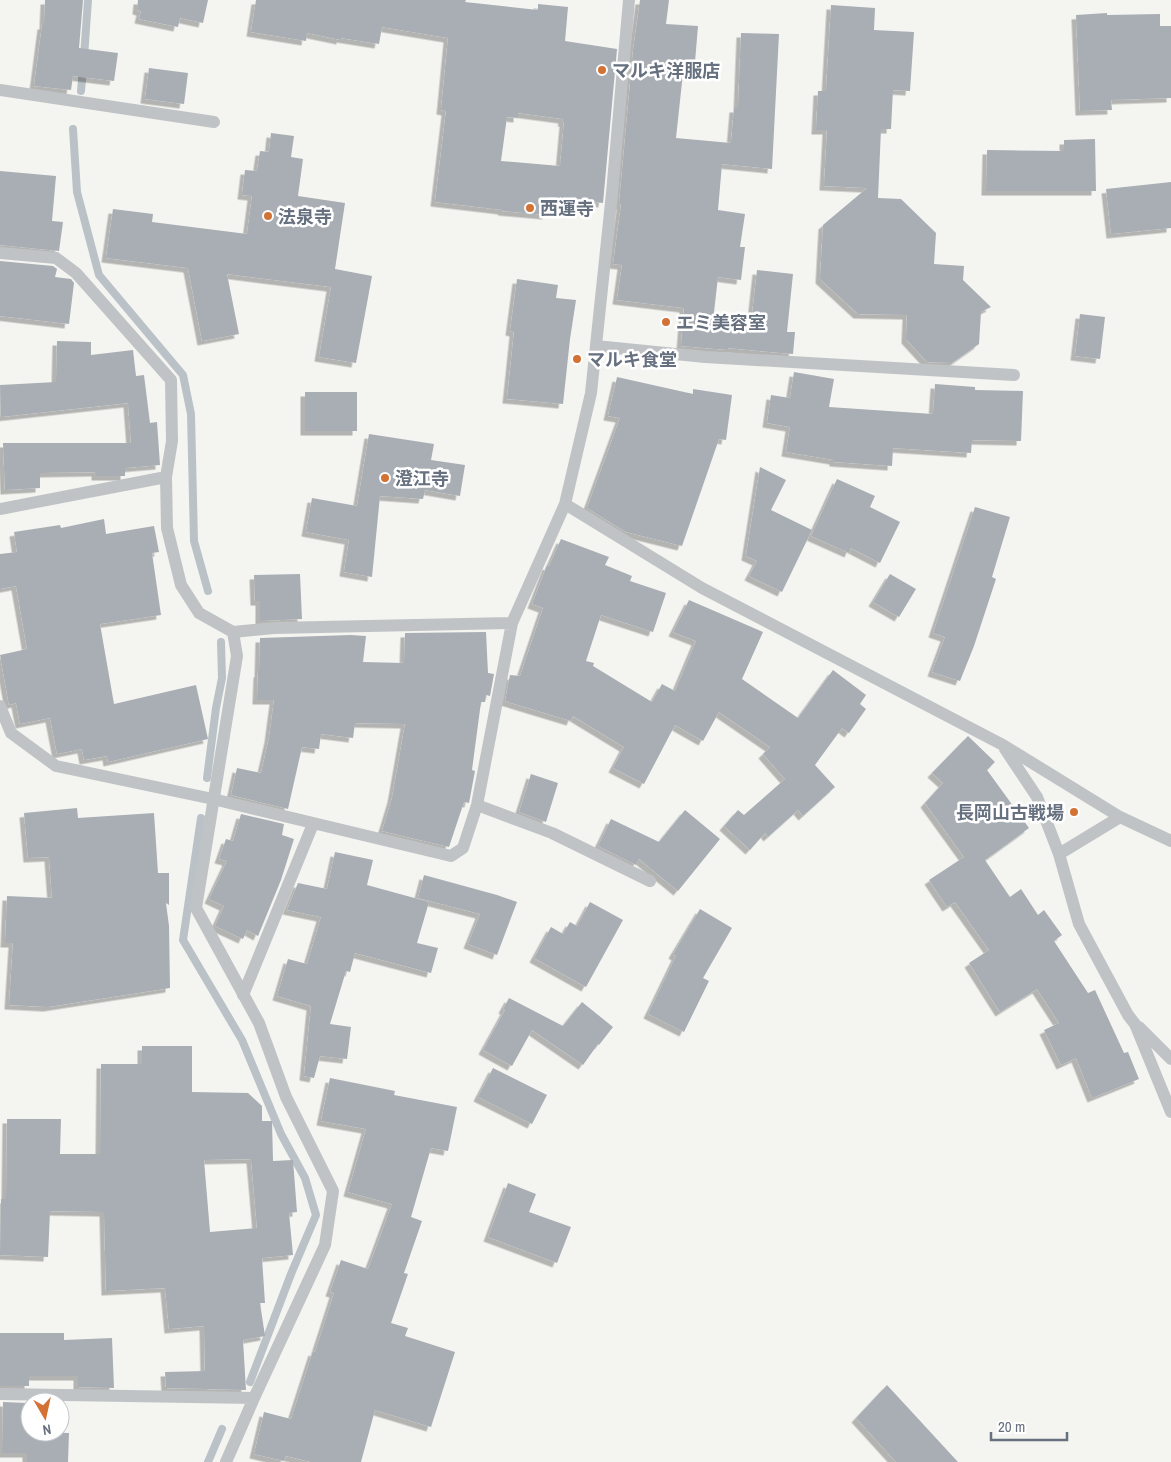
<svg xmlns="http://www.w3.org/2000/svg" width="1171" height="1462" font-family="'Archivo Narrow','Noto Sans JP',sans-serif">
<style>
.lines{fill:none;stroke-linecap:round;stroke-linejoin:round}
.stream{stroke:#bac2c7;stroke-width:8}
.building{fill:#a9aeb4;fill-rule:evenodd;filter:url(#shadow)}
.lane{stroke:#c0c3c6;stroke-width:12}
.poi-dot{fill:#d27234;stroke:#fff;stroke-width:2}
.labels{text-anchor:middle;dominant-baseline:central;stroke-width:5;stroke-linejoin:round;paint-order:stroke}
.poi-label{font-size:18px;font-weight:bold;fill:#66707f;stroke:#fff;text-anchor:start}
</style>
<defs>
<filter id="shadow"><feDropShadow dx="-4.5" dy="4.5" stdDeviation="0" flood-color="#0004"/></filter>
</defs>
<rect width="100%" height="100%" fill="#f4f5f1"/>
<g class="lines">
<!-- stream -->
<path class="stream" d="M84 57 88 0
M81 91 83 68
M73 129 77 192 99 275 183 375 191 414 194 541 208 591
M207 778 216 708 222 678 221 642
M201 818 183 940 242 1040 281 1134 305 1178 316 1215 291 1274 250 1382
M208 1462 222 1429"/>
</g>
<!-- building -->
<path class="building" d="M45 0H83L79 48 118 53 114 81 73 76 71 90 34 86 42 25H44Z
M138 0H208L203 23 180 18 178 27 139 19 141 11 137 10Z
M256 0H466L465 2 538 10V4L568 7 565 41 617 49 603 203 549 197 547 215 502 211 503 210 435 202 446 111 441 110 448 38 382 27 379 44 341 38V40L307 33 306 41 251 32ZM518 113 563 119 562 122H564L560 166 501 161 507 117 518 118Z
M640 0H669L666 24 698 26 694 74 683 73 676 138 731 143 734 108H738L741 33 779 34 772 169 722 164 718 210 745 214 740 247H745L741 280 718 277 713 321 751 324 757 270 793 274 787 332H795L793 354 728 348V350L681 346 684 308 617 300 622 265 613 264 621 205 619 204 633 51Z
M831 5 875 8 874 30 914 32 910 91 893 90 891 129H881L878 198 901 199 936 233 934 264 964 266 963 280 991 307 981 312 979 344 952 363 927 362 906 339 907 315 858 314 820 279 823 225 867 188 824 186 827 130H816L818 91H826Z
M1107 13V15L1160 14V26H1171V98L1111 100 1112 110 1080 111 1076 15Z
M149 68 188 73 184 104 145 99Z
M271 133 294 136 291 157 303 159 298 196 345 203 335 269 372 276 356 363 319 357 331 287 227 274 239 334 202 341 188 268 106 258 113 209 153 214 152 222 247 234 252 196 242 195 245 170 257 171 260 151 269 152Z
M1095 139 1096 191H986L987 150 1064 151V140Z
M0 171 56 176 52 221 63 222 59 251 0 245Z
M1171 182V228L1111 234 1106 189Z
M0 261 53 266 57 269 55 277 71 279 74 283 69 324 0 316Z
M517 279 558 285 556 298 576 300 570 339 563 404 507 399 514 332 510 331Z
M1080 314 1105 317 1100 359 1075 356Z
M57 341 91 342V355L133 350 136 376 144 375 150 423 157 422 160 465 125 468V476H96V472L40 473V488L5 490 3 443H131L128 403 1 417 0 385 56 382Z
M794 372 834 379 829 407 933 414 935 384 975 387V390L1023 391 1021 441 972 440 971 453 893 448 892 466 834 462V460L786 452 790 427 767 423 771 395 790 398Z
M617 377 693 394V389L732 395 726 440 719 439 682 546 626 532 587 508 620 418 608 416Z
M305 392H357V431H305Z
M369 434 434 444 431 460 465 465 460 496 425 490 423 499 380 496 372 577 344 572 349 540 306 532 312 498 357 506Z
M760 467 786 480 771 510 812 530 782 592 749 576 757 561 746 556Z
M837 479 875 496 870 507 900 522 880 563 851 548 849 553 811 536Z
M975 507 1010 517 992 577 996 579 974 646 960 681 932 672 945 637 933 633Z
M104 519 106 534 154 526 159 552 152 553 161 615 100 624 114 704 196 685 208 739 108 762 107 756 84 760 82 749 57 754 50 718 20 724 16 703 9 705 0 655 27 649 16 586 0 589V554L17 552 14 532 60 525 61 528Z
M561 539 609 557 605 565 632 576 630 581 666 593 653 632 601 615 586 661 594 663 593 666 652 702 662 684 675 691 696 641 673 632 689 600 763 632 742 679 798 718 833 670 866 695 860 704 866 709 849 733 842 728 815 765 835 787 803 816 798 810 768 837 765 833 750 850 724 826 738 810 744 815 785 779 763 754 770 747 719 712 703 741 675 725 644 784 613 768 624 747 573 716 571 721 505 701 510 675 520 676 543 608 532 604 547 565 549 566Z
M300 574 302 619 260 621V601H255L254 575Z
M890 574 916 589 899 617 873 602Z
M486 632 488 673 494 674 490 696 486 695 485 702H481L472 770 475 771 469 803 464 802 449 847 382 831 392 798 405 724 355 723 353 738 321 734 319 749 302 747 288 809 231 795 237 768 261 773 269 738 274 700H257L258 673H259L260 638 351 635 366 636 363 662 404 663 405 633Z
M968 736 995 762 987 770 1029 828 985 860 1010 897 1021 889 1038 915 1044 910 1062 935 1054 941 1088 993 1095 990 1124 1053 1128 1052 1139 1079 1092 1098 1076 1058 1061 1065 1044 1030 1059 1023 1037 989 1000 1012 969 963 989 950 955 902 947 907 929 880 964 857 925 803 943 783 932 773Z
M531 774 558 783 546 822 519 812Z
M77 808 78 818 154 813 158 873H169V905L166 903 169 926 170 988 48 1007 9 1005 13 943H5L7 896 52 898 49 857 28 858 24 813Z
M685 810 720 839 678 891 639 859 636 865 598 846 611 819 659 842Z
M241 814 284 824 282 835 294 839 281 880 258 936 247 930 243 939 215 926 224 906 209 899 227 861 219 859 226 839 233 841Z
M335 852 373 860 367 885 429 902 417 943 438 948 431 973 355 953 350 972 346 971 330 1024 351 1027 347 1059 320 1056 314 1078 304 1076 311 1006 277 996 288 959 307 964 321 917 287 910 298 883 327 889Z
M424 875 497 895 517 902 497 955 468 944 480 914 418 898Z
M590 902 623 920 586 987 534 958 551 927 563 934 570 922 577 926Z
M700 909 732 928 703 978 709 981 684 1032 648 1014 676 956 673 954Z
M509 998 563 1026 582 1002 613 1027 599 1045 598 1044 583 1065 532 1030 512 1066 483 1050 505 1010 503 1009Z
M142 1046H192V1092L248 1093 262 1106V1121H272L273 1161 293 1160 297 1212 289 1213 293 1255 262 1258 265 1303H260L265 1336 243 1340 246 1390 166 1388 165 1372 205 1371 204 1326 169 1329 165 1288 106 1291 104 1212 50 1211 48 1257 0 1255 1 1199H6L7 1119H61L60 1154H100L101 1064H142ZM251 1159 257 1228 210 1232 204 1160Z
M493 1068 547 1095 532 1124 478 1097Z
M330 1078 395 1091 394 1095 457 1107 448 1151 431 1148 411 1217 422 1221 404 1273 408 1274 391 1323 408 1328 405 1336 455 1352 431 1427 375 1410 361 1462H311L286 1456 284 1461 254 1454 264 1412 291 1419 313 1351 315 1352 334 1293 330 1292 341 1260 368 1269 392 1204 348 1192 366 1129 321 1121Z
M508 1183 536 1194 529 1212 571 1227 557 1263 488 1237Z
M0 1333H64V1340L112 1338 114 1388 78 1387V1376H29V1386H0Z
M887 1385 958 1462H896L856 1418Z
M3 1402 28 1403 30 1432 69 1433 68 1462H27V1453H2Z"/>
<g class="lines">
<!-- lane -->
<path class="lane" d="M629 0 612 193 591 393 565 504 702 588 1003 745 1120 817 1171 841
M0 90 214 122
M0 253 56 258 76 273 171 380 172 441 166 477 167 528 181 585 199 613 233 632 237 656 196 908 259 1023 286 1097 333 1191 325 1245 254 1398 226 1462
M596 346 705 357 1014 375
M0 509 166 477
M233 632 274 628 512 623 565 504
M0 706 11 733 56 766 213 799 451 856 463 848 477 805 512 623
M1005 749 1037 797 1059 854 1079 924 1128 1015 1135 1024 1171 1112
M477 805 552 833 650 881
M1059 854 1120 817
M243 995 313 824
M1139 1027 1171 1059
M0 1394 254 1398"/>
</g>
<!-- markers -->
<g class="poi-dot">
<circle cx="602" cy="70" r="5"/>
<circle cx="530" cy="208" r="5"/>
<circle cx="268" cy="216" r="5"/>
<circle cx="666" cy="322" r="5"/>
<circle cx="577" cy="359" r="5"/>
<circle cx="385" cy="478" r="5"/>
<circle cx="1074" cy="812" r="5"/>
</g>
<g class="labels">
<!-- poi labels -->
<g class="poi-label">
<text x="612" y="70">マルキ洋服店</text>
<text x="540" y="208">西運寺</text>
<text x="278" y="216">法泉寺</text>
<text x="676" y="322">エミ美容室</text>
<text x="587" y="359">マルキ食堂</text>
<text x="395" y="478">澄江寺</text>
<text x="1064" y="812" text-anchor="end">長岡山古戦場</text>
</g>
</g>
<!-- north arrow -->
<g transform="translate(45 1417) rotate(171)"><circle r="24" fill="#ffffff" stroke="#c2c6cc"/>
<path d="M0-4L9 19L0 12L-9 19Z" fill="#d27234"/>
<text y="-8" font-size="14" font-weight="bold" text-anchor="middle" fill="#66707f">N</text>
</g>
<!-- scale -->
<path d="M991 1432v8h76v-8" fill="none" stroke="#66707f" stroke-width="2.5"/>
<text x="998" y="1432" font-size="15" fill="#66707f" stroke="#ffffff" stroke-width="4" paint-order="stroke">20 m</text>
</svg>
